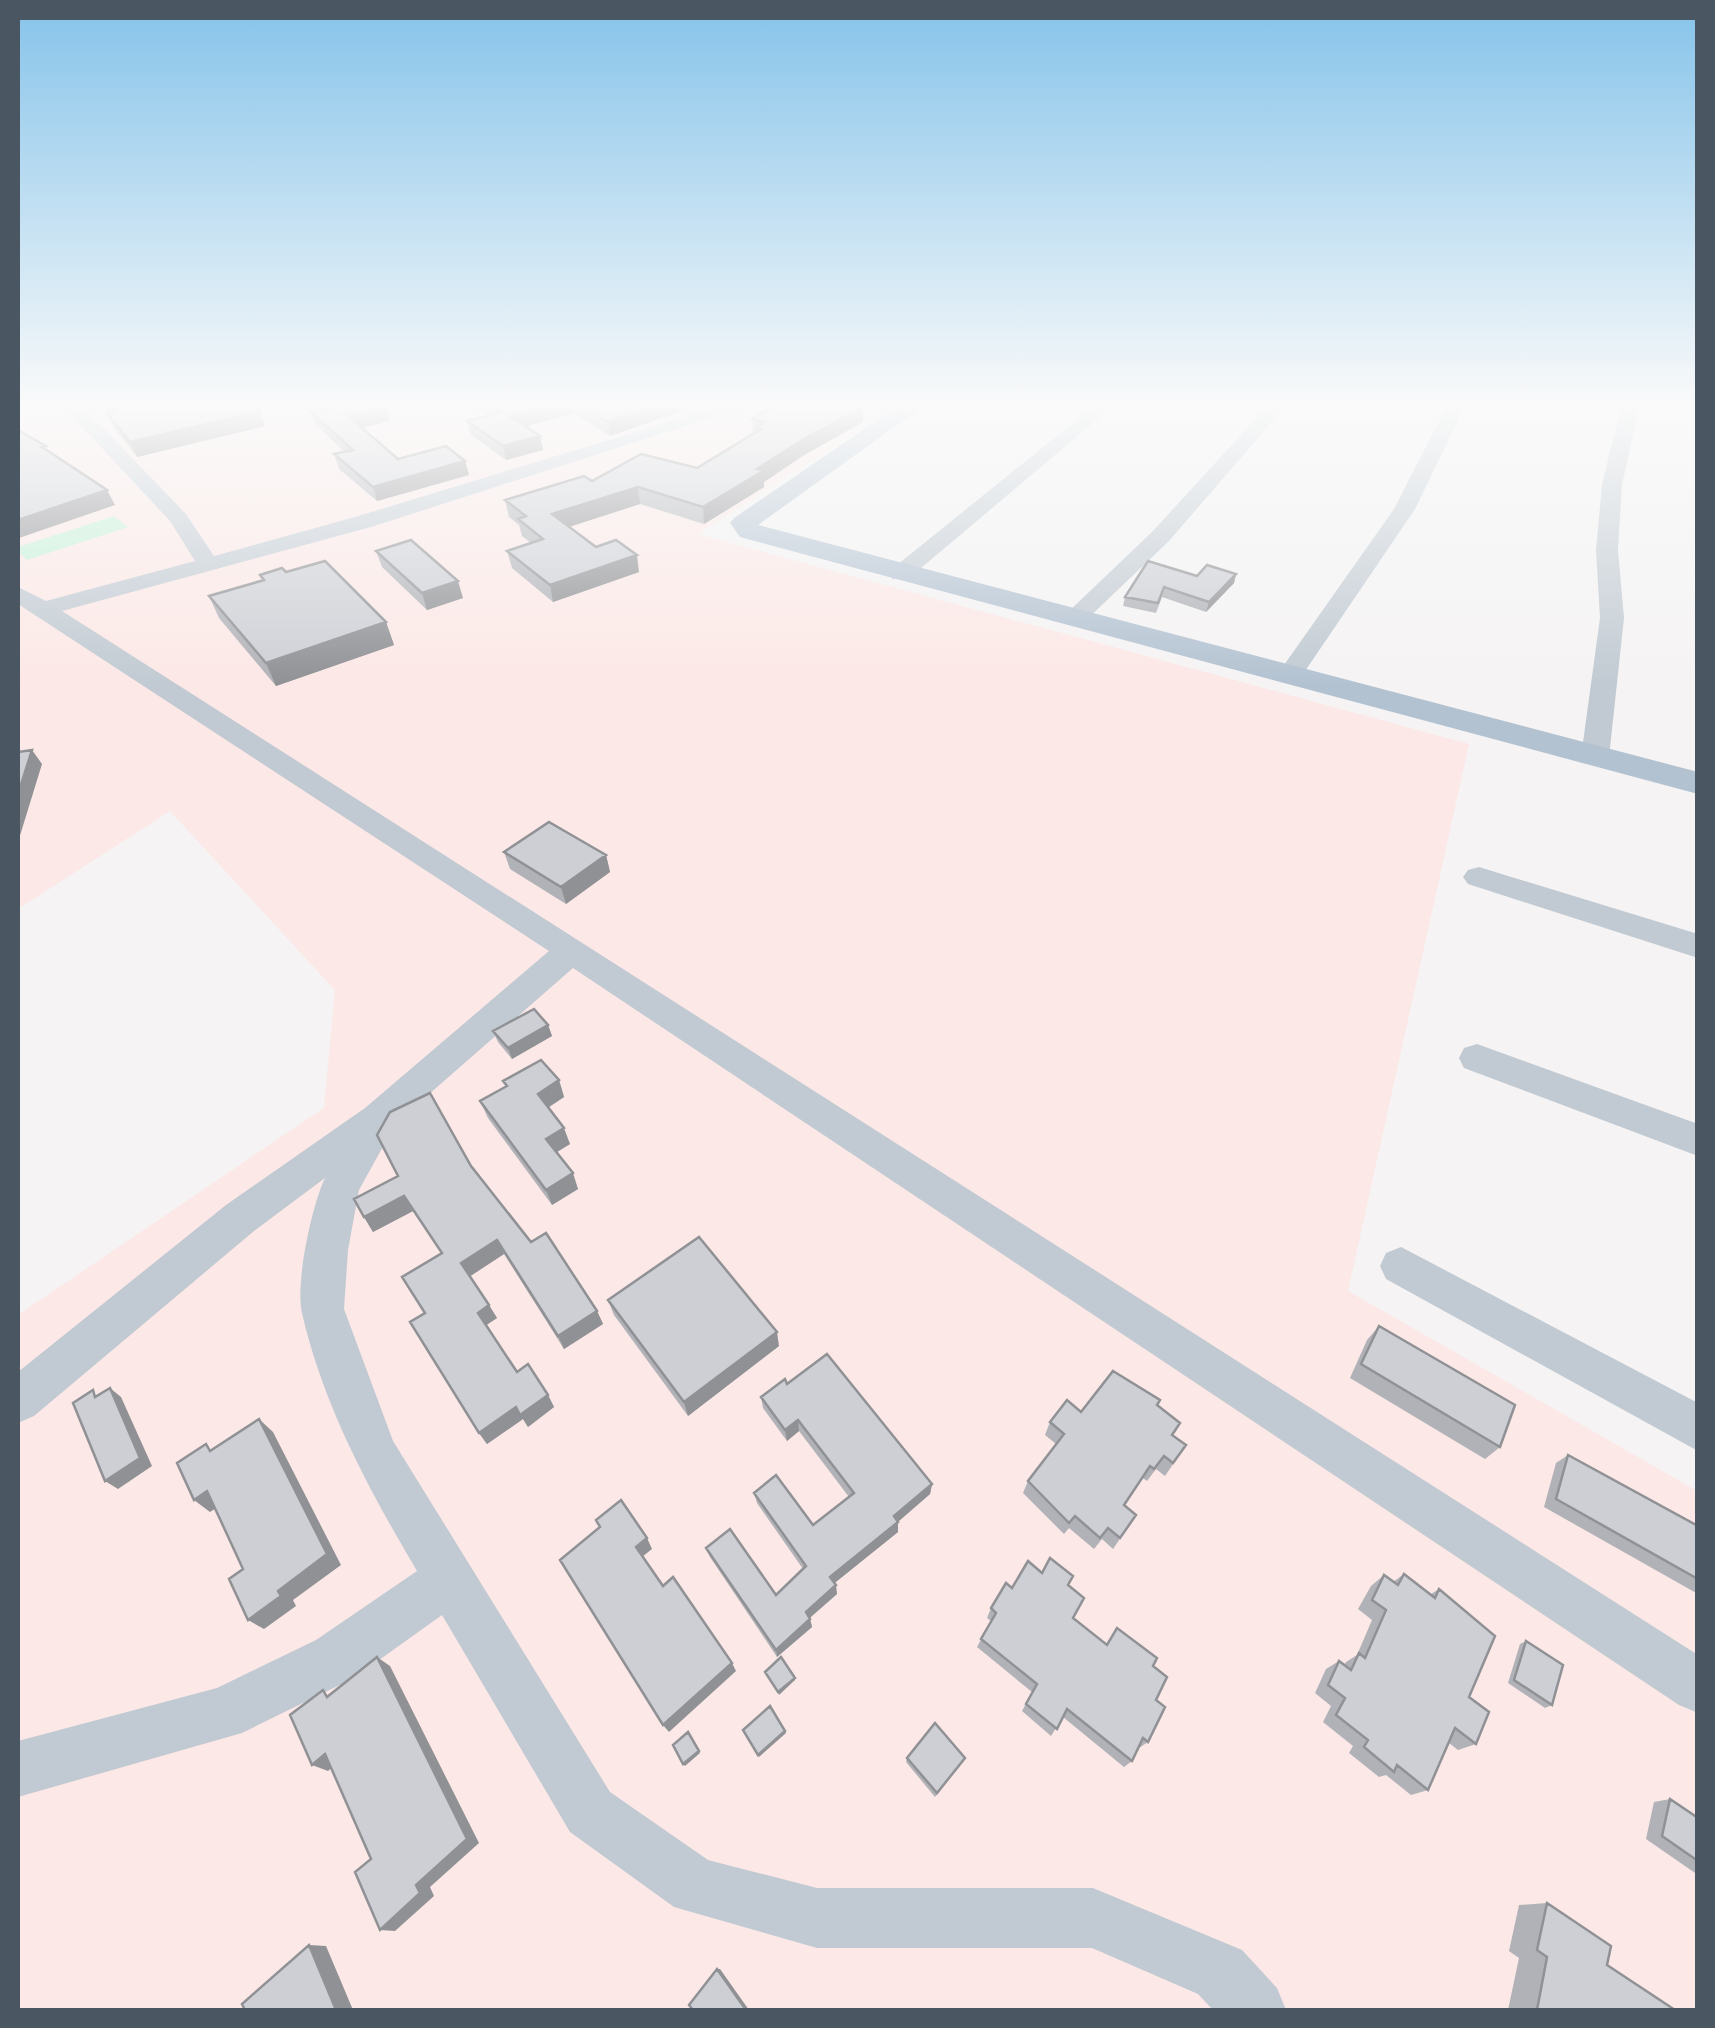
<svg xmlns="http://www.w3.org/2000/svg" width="1715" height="2028" font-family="Poppins,sans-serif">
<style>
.medical{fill:#fce8e6}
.green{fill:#c3f1d5}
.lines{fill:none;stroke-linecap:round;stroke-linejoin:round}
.minor{fill:#c1cad2;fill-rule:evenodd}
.major{fill:#b3c2d1;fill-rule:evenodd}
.wall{fill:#b0b2b7}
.shaded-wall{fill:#909195}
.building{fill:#cdcfd5;stroke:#909195;stroke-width:2.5}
</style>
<rect width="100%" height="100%" fill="#f5f3f3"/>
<!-- medical -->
<path class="medical" d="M18 402H903L698 534 1469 744 1348 1291 1697 1491V2010H18V1315L324 1108 335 990 170 811 18 909Z"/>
<!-- green -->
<path class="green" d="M114 516 128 527 27 560 18 551V547Z"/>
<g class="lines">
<!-- minor -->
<path class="minor" d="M18 402H30L18 408Z
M59 402H78L186 514 214 556 355 517 734 402H760L371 527 62 611 1698 1655V1713L1679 1705 573 968 396 1123 359 1190 348 1250 344 1309 393 1441 610 1792 708 1860 817 1888H1093L1242 1950 1277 1988 1286 2010H1213L1198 1994 1092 1948H817L674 1907 570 1832 442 1615 354 1678 242 1733 18 1797V1741L217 1688 316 1640 417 1571C369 1490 323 1405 302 1313 295 1283 312 1205 325 1178L254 1231 34 1416 18 1423V1372L226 1205 365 1108 549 951 18 604V587L46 601 195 561 170 521Z
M1099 402H1118L908 579H892V569Z
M1271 402H1289L1169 541 1082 624H1066L1062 619 1066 614 1153 531Z
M1449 402H1467L1415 509 1299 680H1281L1277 675 1394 509Z
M1622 402H1640L1622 485 1618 550 1624 618 1609 757 1595 765 1581 757 1600 618 1596 550 1602 485Z
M1673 402H1698V408L1676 406Z
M1479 867 1698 934V958L1468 884 1463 877 1468 870Z
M1477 1044 1698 1124V1156L1464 1068 1459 1058 1464 1048Z
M1401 1247 1698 1403V1451L1386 1279 1380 1266 1386 1253Z"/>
<!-- major -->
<path class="major" d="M904 402H929L758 525 1698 772V794L740 537 730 523 734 518Z"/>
</g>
<!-- wall -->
<path class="wall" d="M100 402H249L265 426 137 457 114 428 107 413H110Z
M318 402H379L390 421 362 428 398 459 465 461 469 475 377 501 339 469 334 454 345 452 316 425 311 412 326 408Z
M468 402H707L610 436 574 413 526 426 540 436 543 450 506 460 471 435 467 421 489 416Z
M752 419 863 422 804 455 764 482V487L704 524 640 504 569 527 596 547 639 572 553 602 512 568 507 551 531 543 522 536 519 525 509 517 505 500 592 481 697 468 753 434Z
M376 551 463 598 427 610 382 567Z
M286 572 386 622 394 645 276 686 219 618 209 596 262 580 260 575Z
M1236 574 1234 583 1206 612 1162 597 1156 613 1123 606 1125 597 1197 576Z
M504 852 606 855 610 872 566 904 510 869Z
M548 1025 552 1036 512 1059 498 1042 493 1031Z
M559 1080 564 1097 548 1108 570 1144 557 1152 578 1189 552 1205 488 1118 480 1101 506 1087 503 1081Z
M471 1166 531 1242 597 1311 603 1324 564 1349 504 1254 470 1276 497 1318 486 1325 517 1372 548 1395 554 1407 528 1427 523 1419 487 1444 479 1433 425 1313 441 1253 413 1211 373 1232 364 1217Z
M608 1300 779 1346 688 1416 614 1315Z
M1379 1326 1500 1447 1485 1459 1350 1378 1367 1340Z
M787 1384 932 1484 930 1494 898 1522V1532L834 1583 837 1594 810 1618 812 1627 777 1657 710 1557 706 1548 776 1595 803 1569 757 1503 754 1493 813 1525 849 1497 799 1431 787 1441 763 1408 761 1397Z
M1157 1406 1173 1435 1186 1445 1165 1476 1156 1469 1147 1481 1143 1478 1124 1506 1136 1515 1113 1549 1102 1539 1094 1549 1069 1528 1064 1534 1023 1493 1028 1481 1056 1444 1045 1435 1050 1422 1081 1412Z
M1568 1455 1698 1526V1594L1544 1507 1556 1463Z
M1042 1573 1068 1585 1073 1618 1106 1644 1117 1628 1153 1666 1156 1700 1148 1742 1139 1748 1132 1761 1124 1767 1063 1717 1051 1736 1022 1711 1032 1692 977 1647 991 1621 987 1618 991 1608 1012 1588Z
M1404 1574 1431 1594 1439 1589 1469 1697 1476 1744 1458 1750 1449 1743 1428 1790 1411 1795 1386 1775 1379 1777 1349 1753 1353 1746 1323 1722 1331 1706 1315 1693 1326 1669 1339 1661 1344 1665 1346 1662 1357 1655 1372 1620 1358 1609 1371 1586 1384 1575 1393 1582Z
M1526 1641 1552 1705 1545 1708 1508 1683 1520 1644Z
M907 1758H965L935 1797 906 1762Z
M1670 1799 1698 1818V1875L1646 1839 1654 1802Z
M1547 1903 1607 1965 1675 2010H1508L1519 1958 1509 1951 1519 1905Z"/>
<!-- shaded-wall -->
<path class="shaded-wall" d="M564 402H572L574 413 513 430 510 416Z
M667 402H707L610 436 608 422Z
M386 407 390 421 353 430 348 416Z
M863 407V422L804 455 764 482V487L704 524 703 507 804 439Z
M260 411 265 426 137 457 130 442Z
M540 436 543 450 506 460 503 446Z
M465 461 469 475 377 501 373 487Z
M638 487 640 504 556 531 552 514Z
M107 490 115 505 19 538 18 536V520Z
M637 555 639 572 553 602 550 585Z
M1236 574 1234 583 1206 612 1209 602Z
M458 581 463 598 427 610 422 593Z
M386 622 394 645 276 686 266 663Z
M32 750 42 764 18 842V794Z
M606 855 610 872 566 904 561 887Z
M548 1025 552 1036 512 1059 508 1048Z
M559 1080 564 1097 544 1110 538 1094Z
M564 1128 570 1144 552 1155 546 1139Z
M573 1173 578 1189 552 1205 546 1190Z
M404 1196 413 1211 373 1232 364 1217Z
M497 1240 504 1254 469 1277 461 1263Z
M489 1305 497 1318 485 1326 478 1313Z
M597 1311 603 1324 564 1349 558 1336Z
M777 1332 779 1346 688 1416 684 1402Z
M110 1388 121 1397 152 1466 118 1489 105 1481Z
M548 1395 554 1407 528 1427 523 1419 487 1444 479 1433 516 1407Z
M259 1419 273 1432 341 1565 293 1600 296 1606 264 1629 248 1620 278 1591Z
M798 1420 799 1431 787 1441 785 1430Z
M932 1484 930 1494 893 1526 894 1516Z
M207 1491 224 1503 210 1512 194 1500Z
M898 1522V1532L831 1586 830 1577Z
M647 1538 652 1549 642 1557 636 1547Z
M836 1585 837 1594 807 1620 806 1612Z
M810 1619 812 1627 777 1657 776 1650Z
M377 1657 390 1666 479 1843 430 1887 434 1896 395 1931 380 1930 416 1885Z
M732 1663 736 1671 669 1732 663 1725Z
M795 1678V1680L779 1695 778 1692Z
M785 1731 786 1733 759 1757 758 1755Z
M688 1732 700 1753 685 1766 683 1764Z
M325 1754 340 1760 328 1771 312 1765Z
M309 1945 326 1946 353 2010H336Z
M717 1969H720L749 2010H746Z"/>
<!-- building -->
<path class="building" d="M106 402H249L260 411 130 442 107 413 116 411Z
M330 402H379L386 407 348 416 398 459 446 446 465 461 373 487 334 454 353 450 311 412 336 406Z
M485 402H564L510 416 540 436 503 446 467 421 501 412Z
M575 402H667L608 422Z
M783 402H841L863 407 804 439 757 469 763 471 703 507 638 487 552 514 596 547 616 540 637 555 550 585 507 551 543 539 518 519 526 516 505 500 584 476 592 481 641 454 697 468 761 429 756 427 765 422 752 419Z
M18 430 46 446 42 447 107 490 18 520Z
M411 540 458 581 422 593 376 551Z
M325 561 386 622 266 663 209 596 264 580 260 575 282 568 286 572Z
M1148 561 1197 576 1207 565 1236 574 1209 602 1164 587 1158 603 1125 597Z
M32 750 18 794V752Z
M549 822 606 855 561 887 504 852Z
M534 1009 548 1025 508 1048 493 1031Z
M541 1060 559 1080 538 1094 564 1128 546 1139 573 1173 546 1190 480 1101 507 1086 503 1081Z
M430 1093 471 1166 531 1242 546 1233 597 1311 558 1336 497 1240 461 1263 489 1305 478 1313 517 1372 528 1364 548 1395 520 1415 516 1407 479 1433 410 1322 425 1313 402 1277 442 1253 404 1196 364 1217 354 1199 398 1176 377 1135 390 1112Z
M699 1237 777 1332 684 1402 608 1300Z
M1379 1326 1515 1405 1500 1447 1361 1364Z
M827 1354 932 1484 894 1516 898 1522 830 1577 836 1585 806 1612 810 1619 776 1650 706 1548 730 1529 776 1595 806 1566 754 1493 776 1475 813 1525 854 1493 798 1420 785 1430 761 1397 785 1379 787 1384Z
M1113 1371 1160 1400 1157 1405 1180 1423 1172 1435 1186 1445 1173 1463 1164 1456 1154 1469 1150 1466 1124 1505 1136 1515 1120 1538 1108 1528 1100 1538 1075 1516 1069 1523 1028 1481 1064 1434 1050 1422 1067 1400 1081 1412Z
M110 1388 140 1458 105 1481 73 1403 93 1390 95 1397Z
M259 1419 327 1554 278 1591 281 1596 248 1620 229 1579 243 1569 207 1491 194 1500 177 1463 206 1444 210 1451Z
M1568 1455 1698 1526V1579L1556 1499Z
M621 1500 647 1538 636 1547 663 1586 673 1577 732 1663 663 1725 560 1560 600 1527 596 1520Z
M1050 1558 1073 1576 1068 1585 1084 1598 1073 1618 1107 1645 1117 1628 1157 1658 1153 1666 1167 1677 1156 1700 1165 1707 1148 1742 1143 1738 1132 1761 1067 1709 1057 1729 1026 1704 1037 1684 981 1639 996 1613 991 1608 1006 1583 1012 1588 1028 1561 1042 1573Z
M1404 1574 1435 1598 1439 1589 1495 1636 1469 1697 1489 1712 1476 1744 1455 1728 1428 1790 1397 1765 1394 1772 1364 1747 1368 1740 1336 1715 1345 1698 1328 1685 1339 1661 1351 1670 1359 1653 1365 1658 1386 1610 1372 1600 1384 1575 1398 1585Z
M1526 1641 1563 1665 1552 1705 1514 1680Z
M377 1657 467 1839 416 1885 420 1893 380 1930 355 1872 371 1859 325 1754 312 1765 290 1715 323 1690 327 1697Z
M781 1657 795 1678 778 1692 765 1672Z
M770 1706 785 1731 758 1755 743 1730Z
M935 1723 965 1758 937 1793 907 1758Z
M688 1732 699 1751 683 1764 673 1745Z
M1670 1799 1698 1818V1861L1662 1836Z
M1547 1903 1611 1946 1607 1965 1675 2010H1537L1547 1957 1537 1950Z
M309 1945 336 2010H245L242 2004Z
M717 1969 746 2010H693L689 2005Z"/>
<!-- sky -->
<linearGradient id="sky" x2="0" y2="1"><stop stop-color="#85c3ea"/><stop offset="0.59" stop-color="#fafafa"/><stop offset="1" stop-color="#fafafa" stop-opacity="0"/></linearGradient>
<rect width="1715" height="685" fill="url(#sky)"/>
<!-- border -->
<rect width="1715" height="2028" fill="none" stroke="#4a5661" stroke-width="40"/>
</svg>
